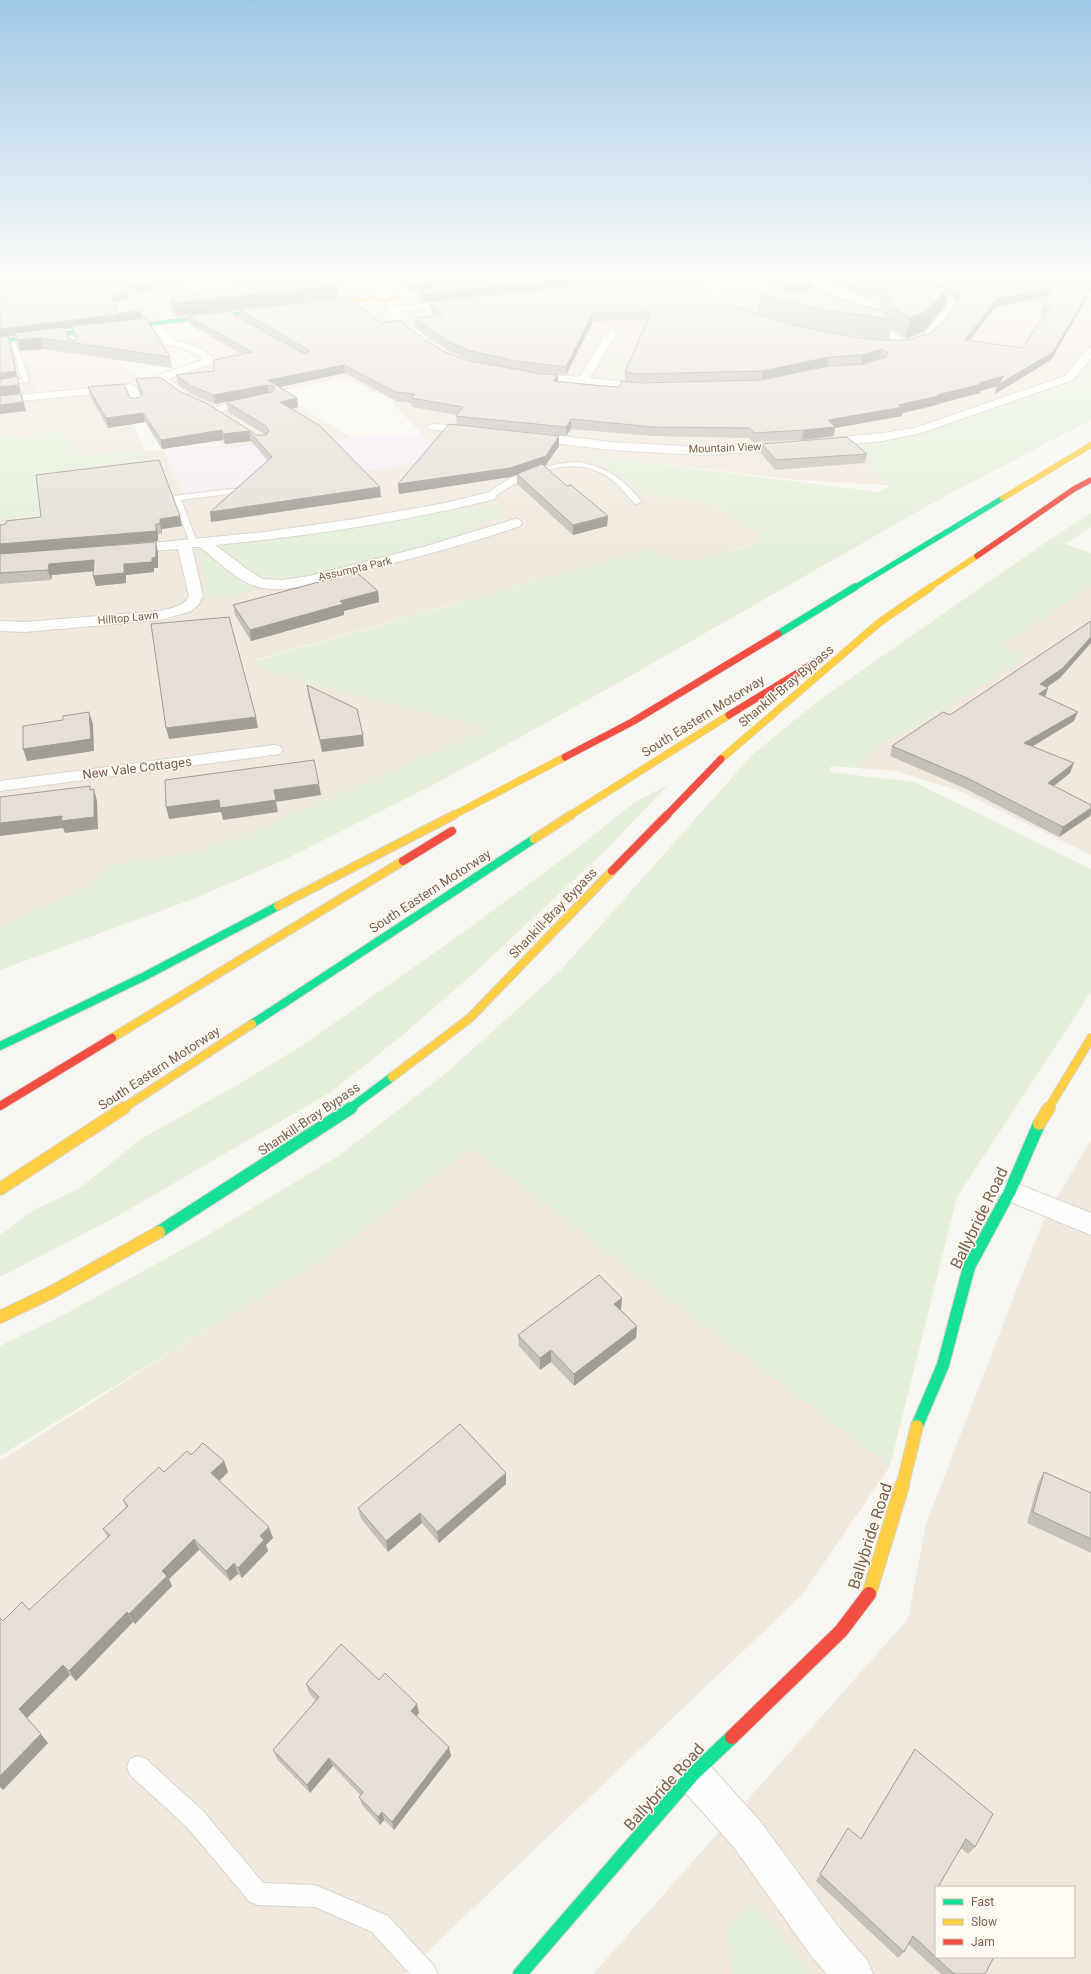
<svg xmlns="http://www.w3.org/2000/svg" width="1091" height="1974" font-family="Roboto,sans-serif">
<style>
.residential{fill:#f1e9de;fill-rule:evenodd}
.commercial{fill:#f5e9e1}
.industrial{fill:#ebe6e0}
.education{fill:#f6eef5}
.green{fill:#e5f0db}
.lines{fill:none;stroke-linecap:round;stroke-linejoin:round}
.lane-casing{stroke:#d8d3cd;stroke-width:2}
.street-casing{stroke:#d8d3cd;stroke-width:2}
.fast-far5-casing{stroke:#d8d3cd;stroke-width:5}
.fast-far4-casing{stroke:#d8d3cd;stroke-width:6}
.fast-far3-casing{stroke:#d8d3cd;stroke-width:8}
.fast-far2-casing{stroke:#d8d3cd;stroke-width:10}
.fast-far1-casing{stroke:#d8d3cd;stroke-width:14}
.fast-casing{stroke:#d8d3cd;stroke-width:16}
.slow-far5-casing{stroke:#d8d3cd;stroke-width:5}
.slow-far4-casing{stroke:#d8d3cd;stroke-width:6}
.slow-far3-casing{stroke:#d8d3cd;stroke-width:8}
.slow-far2-casing{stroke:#d8d3cd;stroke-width:10}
.slow-far1-casing{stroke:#d8d3cd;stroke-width:14}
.slow-casing{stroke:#d8d3cd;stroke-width:16}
.jam-far3-casing{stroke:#d8d3cd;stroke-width:6}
.jam-far2-casing{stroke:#d8d3cd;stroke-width:8}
.jam-far1-casing{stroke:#d8d3cd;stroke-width:10}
.jam-casing{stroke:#d8d3cd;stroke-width:16}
.lane{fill:#fefefd;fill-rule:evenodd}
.street{fill:#fefefd;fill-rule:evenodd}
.fast-far5{stroke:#16e098;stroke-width:4}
.fast-far4{stroke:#16e098;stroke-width:5.5}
.fast-far3{stroke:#16e098;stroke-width:7}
.fast-far2{stroke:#16e098;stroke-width:8}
.fast-far1{stroke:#16e098;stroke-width:12}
.fast{stroke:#16e098;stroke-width:14}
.slow-far5{stroke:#ffcf43;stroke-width:4}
.slow-far4{stroke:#ffcf43;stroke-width:5.5}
.slow-far3{stroke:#ffcf43;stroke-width:7}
.slow-far2{stroke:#ffcf43;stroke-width:8}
.slow-far1{stroke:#ffcf43;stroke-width:12}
.slow{stroke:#ffcf43;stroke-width:14}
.jam-far3{stroke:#f24e42;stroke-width:5.5}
.jam-far2{stroke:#f24e42;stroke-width:7}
.jam-far1{stroke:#f24e42;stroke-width:8}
.jam{stroke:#f24e42;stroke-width:14}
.wall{fill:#c5c0b9;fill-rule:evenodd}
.shaded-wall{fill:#a09c96}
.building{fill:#e5dfd7;stroke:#a09c96;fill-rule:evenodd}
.labels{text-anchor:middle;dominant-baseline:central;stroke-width:3;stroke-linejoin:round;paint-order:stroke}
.far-street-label{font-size:11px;fill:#785f4e;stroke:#fffaf2}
.street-label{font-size:13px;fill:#785f4e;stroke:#fffaf2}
.near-street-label{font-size:16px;fill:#785f4e;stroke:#fffaf2}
</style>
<rect width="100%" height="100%" fill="#f8f6f0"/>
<!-- residential -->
<path class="residential" d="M0 274H346L366 282 377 289V293L372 296 319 302 134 323 132 321 0 338Z
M372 274H631L515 281 441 289 426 284 392 288Z
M698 274H1091V403L921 487 797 480 594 456 639 492 652 496 686 498 719 507 757 534 755 543 697 560 675 559 648 549 255 660 264 670 490 728 241 837 199 851 0 933V519L42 516 0 461V402L119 391 145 451 220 446 219 433 147 381 197 361 196 357 183 350 162 343 219 334 239 318 351 304 368 307 401 303 424 297 642 281ZM347 377 377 394 397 396 392 403 422 434 352 438 276 392Z
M1091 586V855L958 790 895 771 859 768 867 753 954 703 1028 655 1002 646Z
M1091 1140V1974H593L908 1619 926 1524 1043 1221ZM936 1887H1074V1957H936Z
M470 1148 890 1466 803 1594 404 1974H0V1461L173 1351 323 1259Z"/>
<!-- commercial -->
<path class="commercial" d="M74 339 82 355 161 341 181 352 115 362 148 381 36 392 28 364 0 367V347Z"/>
<!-- industrial -->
<path class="industrial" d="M28 364 36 392 0 395V367Z"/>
<!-- education -->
<path class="education" d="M407 434H422L441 457V460L240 489 239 486 183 493 163 451Z"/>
<!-- green -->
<path class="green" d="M770 283 772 284 771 291 773 301 760 310 757 307 746 305 733 294 722 295 720 291 723 288 733 287 747 296 760 295 748 287Z
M614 357 645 358 627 381 613 375 611 371Z
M1091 361V420L936 501 618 683 437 783 282 861 193 899 0 970V927L91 885 110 865 199 851 241 837 490 728 264 670 255 661 648 549 675 559 697 560 758 543H755L757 534 719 507 686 498 652 496 639 492 593 456 878 492 889 486 851 445 908 436 1053 389 1075 379Z
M62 428 79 456 145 451 148 456 101 466 63 470 37 477 42 516 0 519V436L29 438Z
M497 505 506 511 501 512 500 517 478 523 470 534 465 537 332 572 291 580 271 579 246 570 217 546 277 538 469 506 483 507Z
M1091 513V527L1065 544 1091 553V586L1002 646 1029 655 954 703 867 753 859 768 831 766 829 772 914 782 1091 869V992L957 1197 890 1466 470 1148 323 1259 0 1456V1346L67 1313 201 1239 340 1155 446 1073 561 970 752 755 818 701 1049 540Z
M201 550 216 558 251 584 253 588C248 595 220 597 211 596L208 593 199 552Z
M668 785 606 850 474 973 399 1038 331 1092 116 1217 0 1277V1235L34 1210 80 1188 141 1139 237 1085 303 1045 457 937 581 845 635 802Z
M754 1905 813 1974H733L726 1925Z"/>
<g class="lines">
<!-- lane casing -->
<g class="lane-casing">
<path id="lane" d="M736 283H740L756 294 751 295 736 285Z
M148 303 154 308 168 311 180 321 175 322 165 313 151 311 145 305Z
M10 339 15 340 29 381 0 387V383L22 380Z
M577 462C606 466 623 479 642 502L635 504C625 493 615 479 601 473 567 455 521 477 493 498L486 496C506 474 548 464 577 462Z
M232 489H235V493L181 500 198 544 197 546H191L173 498 174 496Z
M138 1756 146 1759 203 1811 263 1883 315 1885 388 1916 434 1966 438 1974H410L372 1932 315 1907 258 1905 250 1902 187 1827 130 1775 127 1767 130 1759Z"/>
</g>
<!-- street casing -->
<g class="street-casing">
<path id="street" d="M324 274H342L297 286 293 283 294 281Z
M808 274H843L839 277 815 279 869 301 887 318 885 327 906 341 922 336 948 305 944 302 870 274H883L950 298 958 305 930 340 904 348 877 330 875 328 877 318C856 294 828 297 804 280L721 290V296L731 304 750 312 752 314 747 317 720 306 710 292 714 286 738 281Z
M1009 274H1025L1091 292V298Z
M392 275 421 282 422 284 418 287 392 281 372 282 368 279 372 276Z
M389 298 392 299 396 307 459 299 464 302 459 305 399 312 400 316 426 337 427 339 422 342 418 341 393 319 384 301Z
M155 321 158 322 174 340 196 346 211 356 212 362 211 364 168 379 187 393 189 395 187 397H179L155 378 156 376 202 360 201 357 188 350 166 344 150 324Z
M611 330 616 333 590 378 650 384 655 387 654 389 583 385 529 379 524 376 529 373 580 377 606 333Z
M1091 348V358L1073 380 921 433 883 441 802 449 702 455 610 450 530 440 524 436 530 432 610 442 702 447 802 441 883 433 915 428 1065 376 1087 349Z
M131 384 136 387 143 404 141 406H133L127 391 0 403V397Z
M256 398 262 401 260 403 214 413 208 410 210 408Z
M433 424 476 427 482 431 476 435 429 429 427 427Z
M490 492 496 496 495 499C403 522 309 536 215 545L247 569 262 579 282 580 309 576 423 547 515 519 520 520 522 523 520 526C462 546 403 561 344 575 318 582 290 593 263 588 239 584 218 561 200 547H192L203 596 199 604 191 611 161 620 25 632 0 631V621L25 622 160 611C170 608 184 607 189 596L178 549 127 553 122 552 120 549 122 546 264 532 355 519 445 503Z
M274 745 280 746 283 750 280 754 0 791V781Z
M1010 1181 1091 1213V1235L1001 1198 997 1191 1001 1184Z
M693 1756 706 1761 759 1820 840 1929 867 1960 873 1974H827L812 1957 733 1846 680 1787 675 1774 680 1761Z"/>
</g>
<!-- fast-far5 casing -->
<g class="fast-far5-casing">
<path id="fast-far5" d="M0 341 270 310"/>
</g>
<!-- fast-far4 casing -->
<g class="fast-far4-casing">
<path id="fast-far4" d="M854 588 1003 498"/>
</g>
<!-- fast-far3 casing -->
<g class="fast-far3-casing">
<path id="fast-far3" d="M778 634 855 587"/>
</g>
<!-- fast-far2 casing -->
<g class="fast-far2-casing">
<path id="fast-far2" d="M252 1024 534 839
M0 1046 145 976 278 906
M349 1109 392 1077"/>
</g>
<!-- fast-far1 casing -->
<g class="fast-far1-casing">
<path id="fast-far1" d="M159 1232 351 1108
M917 1426 943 1365 969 1267 1010 1191 1039 1124"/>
</g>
<!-- fast casing -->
<g class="fast-casing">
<path id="fast" d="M520 1974 693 1774 732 1737"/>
</g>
<!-- slow-far5 casing -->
<g class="slow-far5-casing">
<path id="slow-far5" d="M322 304 375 298 385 301 400 296"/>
</g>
<!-- slow-far4 casing -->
<g class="slow-far4-casing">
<path id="slow-far4" d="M1003 498 1091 445
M929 588 977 556"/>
</g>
<!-- slow-far3 casing -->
<g class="slow-far3-casing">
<path id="slow-far3" d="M721 759 880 622 931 587
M452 816 565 757
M569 816 729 715"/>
</g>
<!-- slow-far2 casing -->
<g class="slow-far2-casing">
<path id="slow-far2" d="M534 839 571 815
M278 906 454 815
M112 1038 403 861
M392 1077 470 1018 612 871
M122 1109 252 1024
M1048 1109 1091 1038"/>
</g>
<!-- slow-far1 casing -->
<g class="slow-far1-casing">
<path id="slow-far1" d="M1039 1124 1049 1108
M0 1189 124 1108
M0 1317 52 1292 159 1232
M902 1487 917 1426"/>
</g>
<!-- slow casing -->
<g class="slow-casing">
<path id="slow" d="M869 1594 902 1486"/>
</g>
<!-- jam-far3 casing -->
<g class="jam-far3-casing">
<path id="jam-far3" d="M977 556 1074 489 1091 480"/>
</g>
<!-- jam-far2 casing -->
<g class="jam-far2-casing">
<path id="jam-far2" d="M729 715 819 660
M565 757 632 722 778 634
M666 816 721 759"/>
</g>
<!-- jam-far1 casing -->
<g class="jam-far1-casing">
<path id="jam-far1" d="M403 861 452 831
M612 871 667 815
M0 1106 112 1038"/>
</g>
<!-- jam casing -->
<g class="jam-casing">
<path id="jam" d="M732 1737 841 1631 869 1594"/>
</g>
<!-- lane -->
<use href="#lane" class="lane"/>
<!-- street -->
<use href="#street" class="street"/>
<!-- fast-far5 -->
<use href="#fast-far5" class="fast-far5"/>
<!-- fast-far4 -->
<use href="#fast-far4" class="fast-far4"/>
<!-- fast-far3 -->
<use href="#fast-far3" class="fast-far3"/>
<!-- fast-far2 -->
<use href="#fast-far2" class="fast-far2"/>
<!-- fast-far1 -->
<use href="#fast-far1" class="fast-far1"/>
<!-- fast -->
<use href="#fast" class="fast"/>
<!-- slow-far5 -->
<use href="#slow-far5" class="slow-far5"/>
<!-- slow-far4 -->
<use href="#slow-far4" class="slow-far4"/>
<!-- slow-far3 -->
<use href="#slow-far3" class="slow-far3"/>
<!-- slow-far2 -->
<use href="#slow-far2" class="slow-far2"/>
<!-- slow-far1 -->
<use href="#slow-far1" class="slow-far1"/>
<!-- slow -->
<use href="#slow" class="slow"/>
<!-- jam-far3 -->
<use href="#jam-far3" class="jam-far3"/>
<!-- jam-far2 -->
<use href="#jam-far2" class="jam-far2"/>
<!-- jam-far1 -->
<use href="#jam-far1" class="jam-far1"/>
<!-- jam -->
<use href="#jam" class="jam"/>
</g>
<!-- wall -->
<path class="wall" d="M0 274H195L138 295 126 288 128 290 129 298 114 303 117 314 141 312 142 318 170 357 172 368 43 349 20 351 16 335 0 337 29 281 28 280 0 283ZM72 328 76 340 75 341 69 339 65 329Z
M398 274H590L500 280 411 290 406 286V278L419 280Z
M610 274H687L712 297 734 308 789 324 801 327 758 314 760 293 773 292V285L774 274H809V277L813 283 812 291 886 314 878 306 880 298H868L822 280V274H1091V290L1051 279 1089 291 1087 298 1051 360 995 394 997 386 980 391V393L938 404 937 405 902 413V416L835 428 834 436 802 440 753 442 749 438 653 436 571 429 566 436 457 425 456 416 457 415 412 407 411 403 396 401 345 373 280 387 297 398 298 407 291 409 381 497 211 522 268 461 251 441 225 444 223 440 162 449 145 422 108 428 90 396 88 387 130 398H139L141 396 138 388 136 379 181 392 257 435H266L228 412 226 402 247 398 215 404 193 395 178 384 176 375 214 371 242 354 189 324 187 316 235 315 258 328 241 318 240 310 381 323 426 341 445 352 466 360 500 366 468 359 447 350 415 327V318L435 316 430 310 429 302 621 284 531 290 422 302 418 298V290ZM948 296 951 297 957 302 946 319 931 333 907 340H889L891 329 906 339 924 331 946 305ZM1047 297 1042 306 1040 314 1045 315 1022 348 969 341 995 307ZM648 320 625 372V381L639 382 761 380 828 366 862 364 880 358H881L865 364 762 380 639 383 619 387 558 381V375L536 373 524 371 566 375 593 321ZM832 333 886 340 852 337Z
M282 282 339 298 177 316 172 312 170 299Z
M762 444 867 454 865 463 775 470 761 453Z
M559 446 546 465 544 466 567 486 608 516 607 526 573 535 517 484V475L510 477 399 494 398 484Z
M180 516 182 526 162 529V534H158V541L67 549 158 552V568H154V572L126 575V583L96 586 93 571 52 575 51 580 0 584V525Z
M378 591 379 602 344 611V615L251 641 235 615 233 605Z
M1060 678 1047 687 1045 697 1074 721 1032 746 1070 773 1054 786 1091 805V813L1090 816 1059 837 964 788 890 756 892 746 950 715Z
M307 685 364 746 322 752 308 696Z
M621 1310 637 1326 636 1338 574 1386 551 1362 540 1370 519 1346 518 1335Z
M191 1455 224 1461 228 1472 219 1481 273 1538 266 1545 268 1551 242 1578 238 1574 230 1581 199 1550 169 1579 172 1586 135 1624 133 1622 76 1681 70 1675 27 1718 48 1743 3 1790 0 1787V1618L3 1621 29 1610 108 1538 103 1529 126 1507 123 1500Z
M1044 1472 1091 1493V1553L1027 1523 1038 1483Z
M506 1484 439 1543 422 1523 388 1552 361 1519 358 1508Z
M379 1680 419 1713 417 1716 451 1756 394 1830 384 1820 380 1825 362 1805 359 1797 360 1795 333 1766 310 1793 277 1759 273 1750 316 1701 309 1693 306 1684Z
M915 1749 975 1847 968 1854 961 1848 936 1887V1957L985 1974H941L908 1944 904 1952 898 1958 816 1881 848 1828 861 1839Z"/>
<!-- shaded-wall -->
<path class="shaded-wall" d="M12 274H26L28 280 0 283V275Z
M173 274H195L138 295 137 287Z
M485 274H590L500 280 411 290 410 283Z
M806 274H809L808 283H813L810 303 785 300 787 285Z
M620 276V284L531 290 422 302V294L531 282Z
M338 285 339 298 177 316 174 303Z
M950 285 946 305 924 331 906 339 910 318Z
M1051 288 1049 296 995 307 963 349 965 340 997 299Z
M128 290 129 298 114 303 112 296Z
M1089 291 1087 298 1051 360 995 394 997 386 980 391V393L938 404 937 405 902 413V416L835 428 834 436 802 440 803 430 828 420 898 405 937 395 1004 376Z
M141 312 143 320 72 326V328L0 337V329Z
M593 313V321L566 375V367Z
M8 336 21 393 0 396V373Z
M41 338 43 349 20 351 18 340Z
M881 349 880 358 862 364 863 355Z
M829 357 828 366 761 380 762 371Z
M344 365 345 373 275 388 268 380Z
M558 375V384L553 381Z
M267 385 269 394 215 404 214 395Z
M21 394 26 411 0 414V405Z
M297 398 298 407 281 411 280 402Z
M143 413 145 422 108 428 106 418Z
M571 419V429L566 436V427Z
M222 430 223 440 162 449 161 440Z
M249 431 251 441 225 444 223 434Z
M559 436V446L546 465 510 477 399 494 398 484Z
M380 487 381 497 211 522 210 512Z
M180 516 182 526 162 529V534L160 524V519Z
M608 516 607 526 573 535V525Z
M156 524 158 534V541L0 555V544Z
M156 542 158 552V568H154V572L126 575V583L96 586 93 576 124 564 152 558Z
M94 560 96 571 52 575 51 580 48 570 49 564Z
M378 591 379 602 344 611V615L251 641 250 630 340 601Z
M1091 637V643L1060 678 1037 694 1040 684Z
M1048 688 1045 697 1039 694Z
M89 712 93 724 94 751 27 761 23 749Z
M1078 712 1074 721 1022 753 1024 743Z
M256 717 258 728 169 739 166 728Z
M363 735 364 746 322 752 320 740Z
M1074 763 1070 773 1045 793 1048 783Z
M319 784 321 795 276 802 278 812 223 820 221 812 169 819 166 807 274 790Z
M94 789 97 801 98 829 65 833 63 828 0 836V823Z
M1091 808V813L1090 816 1059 837 1063 827Z
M622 1298 621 1310 613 1316 614 1304Z
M637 1326 636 1338 574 1386V1374Z
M551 1350V1362L540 1370V1358Z
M224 1461 228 1472 215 1485 211 1473Z
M506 1473V1484L439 1543 437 1532Z
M420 1513 422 1523 388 1552 386 1541Z
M269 1527 273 1538 266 1545 268 1551 242 1578 238 1568 260 1536Z
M194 1539 199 1550 169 1579 172 1586 135 1624 129 1614 162 1571Z
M234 1563 238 1574 230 1581 226 1571Z
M127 1612 133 1622 76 1681 69 1671Z
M63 1665 70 1675 27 1718 19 1709Z
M417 1704 419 1713 413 1720 411 1711Z
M41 1734 48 1743 3 1790 0 1787V1776Z
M449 1747 451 1756 394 1830 392 1822Z
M329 1758 333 1766 310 1793 307 1785Z
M382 1812 384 1820 380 1825 378 1817Z"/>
<!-- building -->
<path class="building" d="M0 274H12L0 275Z
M28 274H173L137 287 120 278 128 290 112 296 117 314 140 310 141 312 0 329V284L29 281 32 277Z
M322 274H324L338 285 174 303 170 299 267 282 279 280 282 282Z
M422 274H485L410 283 406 278 418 280 423 277Z
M610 274H687L712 297 734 308H739L789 324 852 337 881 340H907L931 333 946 319 961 296 952 289 949 288 950 285 946 283 943 285 911 274H1033L1089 291 1053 352 998 385 1004 376 979 383 982 384 937 395 939 396 898 405 903 407 828 420 835 427 803 430 754 433 750 428 654 427 571 419 566 427 456 416 463 407 411 398 415 394 395 392 344 365 268 380 297 398 280 402 320 426 380 487 210 512 272 457 249 431 223 434 222 430 161 440 143 413 106 418 88 387 124 384 130 398H139L143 394 136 379 160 377 181 392 208 404 257 435H266L269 431 266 426 226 402 272 392 275 389 273 386 267 385 214 395 191 386 176 375 214 371V360L252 352 187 316 231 311 235 315 304 354 310 351 240 310 348 298 381 323 401 320 426 341 445 352 466 360 536 373 558 375 553 381 601 386 619 387 622 381 639 383 762 380 829 366 865 364 886 357 888 353 881 349 863 355 829 357 762 371 639 374 625 372 651 312 593 313 566 367 516 361 468 350 447 341 415 318 442 315 429 302 531 291 623 284 627 280 620 276 531 282 422 294 418 290 500 282ZM1051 288 1042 306 1050 307 1022 348 965 340 997 299Z
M776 274H808L809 277 813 283 787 285 786 292 821 290 842 300 880 310 892 319 831 311 804 306 760 293 778 291Z
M828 274H891L922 287 906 285 882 286 881 290 869 291Z
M1062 274H1091V282Z
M946 283 950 285 928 310 910 318 890 305 892 296 882 286 906 285 940 288Z
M146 318 170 357 41 338 18 340 15 333 64 327 69 339 75 341 77 339 72 326Z
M8 336 16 371 0 373V337Z
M17 376 19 385 0 387V380Z
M21 394 23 402 0 405V396Z
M449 424 559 436 546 456 510 468 398 484Z
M847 437 867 454 776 460 762 444Z
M159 460 180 516 160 519V524H156V531L0 544V525L6 524V521L41 517 36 475Z
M542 464 567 486 571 485 608 516 573 525 517 474Z
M156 542V557L152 558V562L124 564V573L93 576 94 560 49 564 48 570 0 573V554Z
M356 572 378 591 340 601 343 604 250 630 233 605Z
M229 617 256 717 166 728 151 624Z
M1091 621V637L1063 668 1040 684 1048 688 1039 694 1078 712 1024 743 1074 763 1048 783 1091 805V808L1063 827 967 778 892 746 943 712 950 715Z
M307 685 357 709 363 735 320 740Z
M89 712 91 739 23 749V726L63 720V716Z
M314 760 319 784 274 790 276 800 220 808 219 800 166 807 165 780Z
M90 786V790L94 789V817L61 821 62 816 0 823V797Z
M599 1275 622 1298 614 1304 637 1326 574 1374 551 1350 540 1358 518 1335Z
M460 1424 506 1473 437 1532 420 1513 386 1541 358 1508Z
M203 1443 224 1461 211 1473 269 1527 260 1536 264 1540 238 1568 234 1563 226 1571 194 1539 162 1571 167 1576 129 1614 127 1612 69 1671 63 1665 19 1709 41 1734 0 1776V1618L3 1621 22 1602 29 1610 110 1535 103 1529 128 1506 123 1500 159 1467 164 1472 187 1451 191 1455Z
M1044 1472 1091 1493V1539L1033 1512Z
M341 1644 379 1680 385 1673 417 1704 411 1711 449 1747 392 1822 382 1812 378 1817 359 1797 363 1792 329 1758 307 1785 273 1750 319 1697 306 1684Z
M915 1749 993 1814 975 1847 966 1839 938 1887H936V1957H994L985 1974H954L913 1936 904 1952 820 1874 848 1828 861 1839Z"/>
<!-- sky -->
<linearGradient id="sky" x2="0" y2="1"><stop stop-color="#9fc8e8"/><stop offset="0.5" stop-color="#fcfbf8"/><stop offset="1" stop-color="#fcfbf8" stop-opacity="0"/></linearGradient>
<rect width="1091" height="551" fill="url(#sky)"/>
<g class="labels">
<!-- far-street labels -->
<g class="far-street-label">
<text transform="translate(725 448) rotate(-2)">Mountain View</text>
<text transform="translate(355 569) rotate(-13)">Assumpta Park</text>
<text transform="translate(128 618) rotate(-5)">Hilltop Lawn</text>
</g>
<!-- street labels -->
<g class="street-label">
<text transform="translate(786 686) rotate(-40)">Shankill-Bray Bypass</text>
<text transform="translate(703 716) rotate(-32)">South Eastern Motorway</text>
<text transform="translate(137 768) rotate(-7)">New Vale Cottages</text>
<text transform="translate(430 891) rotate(-33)">South Eastern Motorway</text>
<text transform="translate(553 913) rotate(-46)">Shankill-Bray Bypass</text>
<text transform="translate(159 1068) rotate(-33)">South Eastern Motorway</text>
<text transform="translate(309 1119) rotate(-34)">Shankill-Bray Bypass</text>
</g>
<!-- near-street labels -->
<g class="near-street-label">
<text transform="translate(979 1218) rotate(-64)">Ballybride Road</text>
<text transform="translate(870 1536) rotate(-72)">Ballybride Road</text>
<text transform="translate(664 1787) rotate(-48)">Ballybride Road</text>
</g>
</g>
<!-- legend -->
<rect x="935" y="1886" width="140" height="72" fill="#fffaf2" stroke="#c9bcb0"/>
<rect x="943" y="1899" width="20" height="6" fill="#16e098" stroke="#c9bcb0"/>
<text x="971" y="1906" font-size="12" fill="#785f4e">Fast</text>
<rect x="943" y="1919" width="20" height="6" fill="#ffcf43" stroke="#c9bcb0"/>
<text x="971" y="1926" font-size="12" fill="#785f4e">Slow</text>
<rect x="943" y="1939" width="20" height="6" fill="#f24e42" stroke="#c9bcb0"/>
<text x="971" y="1946" font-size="12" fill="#785f4e">Jam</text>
</svg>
